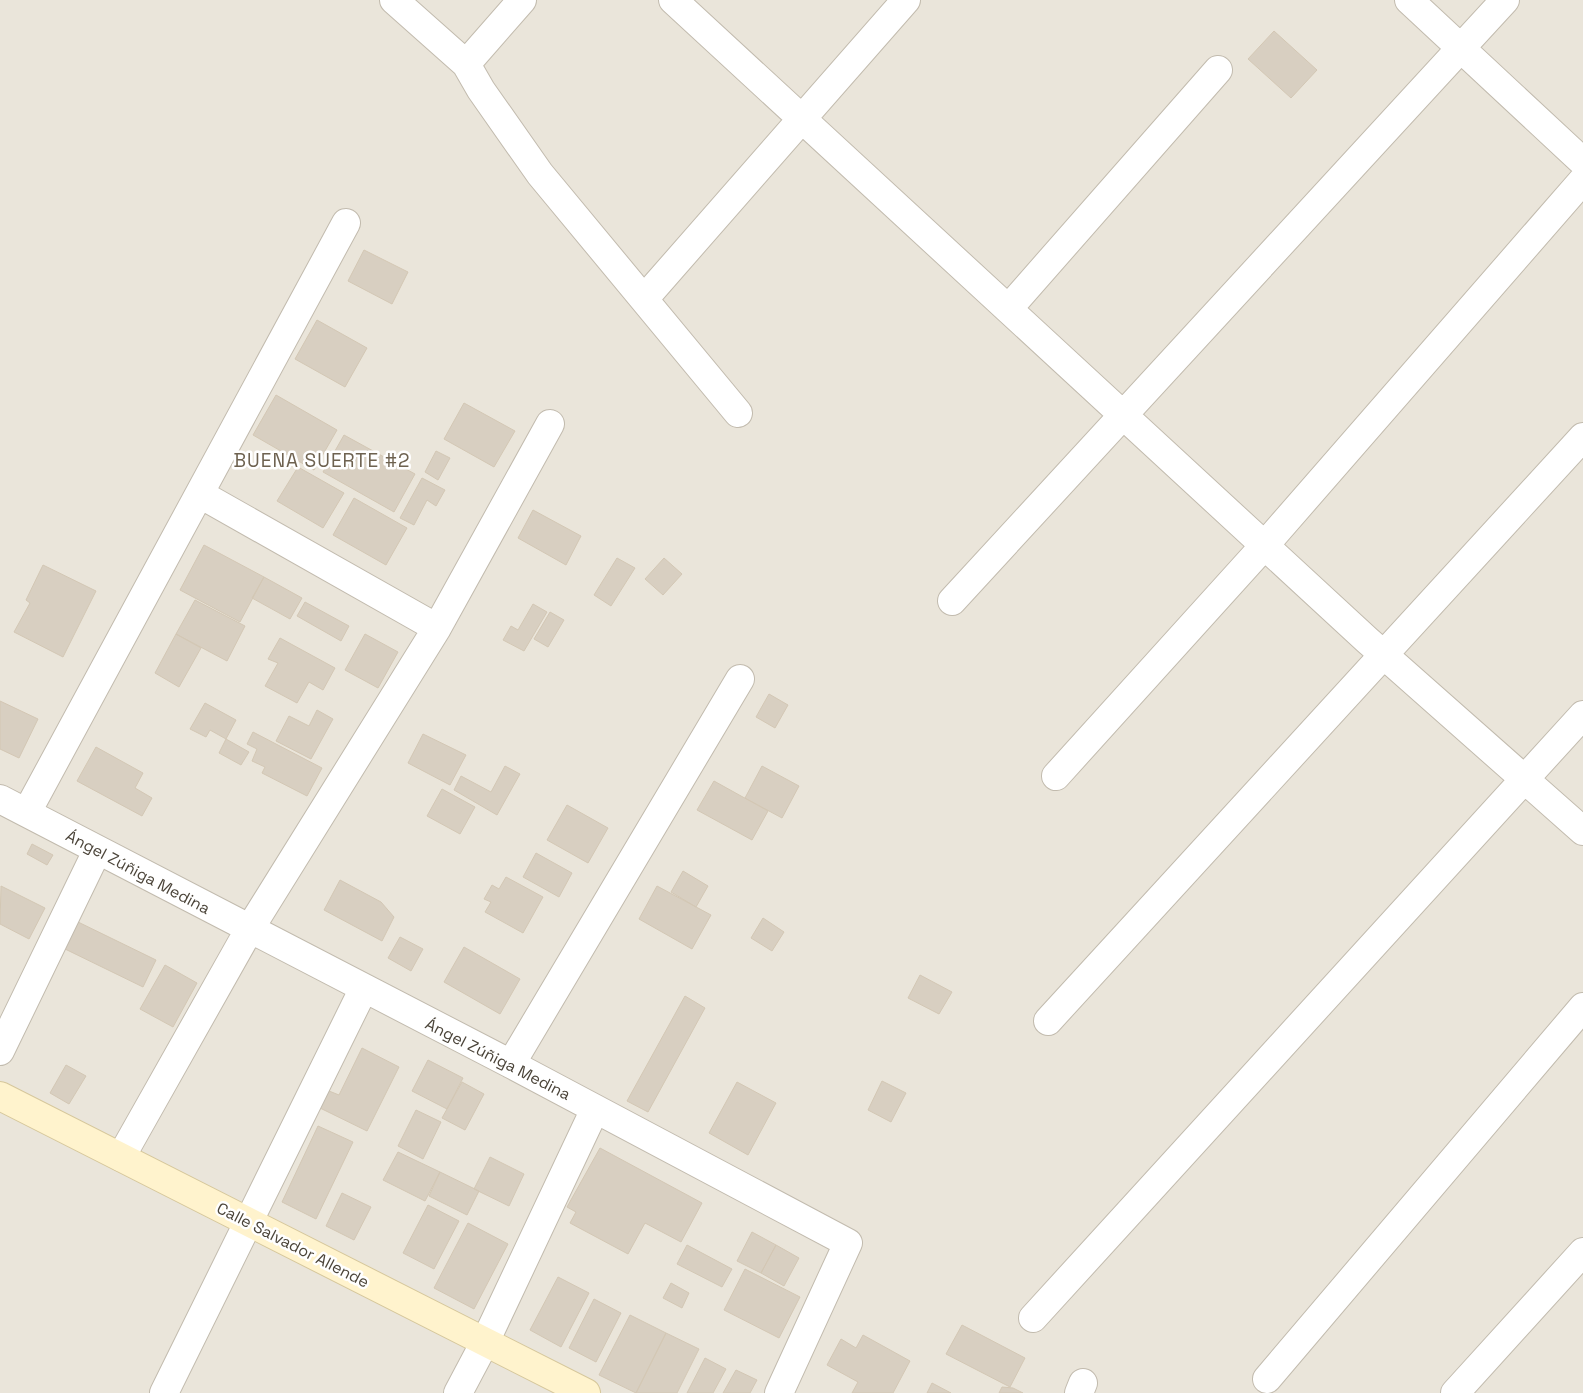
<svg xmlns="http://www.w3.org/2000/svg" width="1583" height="1393" font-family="'Space Grotesk',sans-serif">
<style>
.residential{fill:#eae5da}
.building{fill:#d8cfc1;stroke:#d3c7b4}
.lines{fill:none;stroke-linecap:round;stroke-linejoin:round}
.street-casing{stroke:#c2bbae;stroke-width:30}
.secondary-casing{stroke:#d6c79b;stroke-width:30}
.street{stroke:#fff;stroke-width:28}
.secondary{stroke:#fff3cd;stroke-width:28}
.labels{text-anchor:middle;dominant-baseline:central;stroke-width:5;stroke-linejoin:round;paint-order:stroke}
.street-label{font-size:16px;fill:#4b4439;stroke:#fff}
.quarter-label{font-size:19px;letter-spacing:1px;fill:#6e6250;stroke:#fff}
</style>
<rect width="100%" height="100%" fill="#f6f3ec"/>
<!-- residential -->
<path class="residential" d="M0 0H1583V1393H0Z"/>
<!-- building -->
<path class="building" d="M1274 31 1317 70 1291 98 1248 59Z
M364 250 408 272 392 304 348 281Z
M317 320 367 348 345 387 295 359Z
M276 395 337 430 314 470 253 435Z
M464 403 515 431 494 467 444 439Z
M344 435 415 474 394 512 323 472Z
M436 451 450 458 438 480 425 472Z
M298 467 344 493 323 528 277 501Z
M422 478 445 490 436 506 427 500 414 525 400 518Z
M354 498 407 528 386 565 333 535Z
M533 510 581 536 566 565 518 538Z
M204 545 264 577 240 622 180 590Z
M617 558 635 568 611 606 594 595Z
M664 558 682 574 663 595 645 579Z
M43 565 96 591 63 657 14 632 30 603 26 600Z
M264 577 302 598 290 619 252 598Z
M195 600 245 626 227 661 176 634Z
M305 602 349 626 341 641 297 616Z
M533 604 547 612 524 651 503 640 511 626 518 630Z
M550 612 564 620 548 647 534 639Z
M176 634 201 648 179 687 155 673Z
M365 634 398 652 378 688 345 670Z
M280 638 335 668 323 690 309 682 297 703 265 686 278 663 268 659Z
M769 694 788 705 775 728 756 717Z
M0 701 38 719 19 758 0 749Z
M205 703 236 720 226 739 210 730 206 737 190 729Z
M317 710 333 719 311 759 276 741 289 716 309 726Z
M253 732 322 768 307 796 262 773 265 767 252 761 257 749 247 744Z
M423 734 466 755 450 785 408 763Z
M226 739 249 752 241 765 219 753Z
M96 747 143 773 135 788 152 798 142 816 77 781Z
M505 766 520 774 497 815 454 790 461 776 491 792Z
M762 766 799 786 782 818 745 798Z
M714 781 768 811 752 840 697 810Z
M442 789 475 807 460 834 427 816Z
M567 805 608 828 588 863 547 840Z
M32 844 53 855 47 865 27 854Z
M536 853 572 873 559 897 523 877Z
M683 871 708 886 696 907 671 892Z
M506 877 543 897 523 933 485 912 491 902 484 899 492 885 499 889Z
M340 880 381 902 394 917 382 941 324 910Z
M1 886 45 908 29 939 0 924Z
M657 886 711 915 692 949 639 919Z
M763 918 784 932 772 951 751 938Z
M76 921 156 960 143 987 63 948Z
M400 937 423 949 411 971 388 958Z
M464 947 520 979 500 1014 444 982Z
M165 965 197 983 173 1027 140 1009Z
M920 975 952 992 939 1014 908 998Z
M685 996 705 1008 648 1112 627 1101Z
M362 1048 399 1067 367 1131 320 1108 329 1091 339 1095Z
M428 1060 463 1078 447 1109 412 1091Z
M66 1065 86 1076 69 1104 50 1093Z
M882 1081 906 1093 891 1122 868 1110Z
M462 1082 484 1094 465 1130 442 1118Z
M737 1082 776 1103 748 1155 709 1133Z
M416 1110 441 1122 423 1159 398 1146Z
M318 1126 353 1142 316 1219 282 1202Z
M600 1148 702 1203 681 1242 645 1223 628 1254 570 1223 576 1212 567 1207Z
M398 1152 440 1172 425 1201 383 1180Z
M490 1157 524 1174 509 1206 474 1189Z
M440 1172 479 1191 467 1215 429 1196Z
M342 1193 371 1207 354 1240 326 1226Z
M428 1205 459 1221 434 1269 403 1253Z
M468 1223 508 1244 474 1309 434 1288Z
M752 1232 776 1245 761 1273 737 1261Z
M687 1245 732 1269 722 1287 677 1264Z
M776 1245 799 1258 784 1286 761 1273Z
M745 1269 800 1297 779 1338 724 1310Z
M558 1277 589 1293 561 1347 530 1330Z
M671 1283 689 1293 682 1308 663 1298Z
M594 1299 621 1313 596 1362 569 1348Z
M630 1315 666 1333 636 1393 599 1375Z
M962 1325 1025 1358 1010 1387 946 1354Z
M666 1333 699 1349 677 1393H636Z
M863 1335 910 1361 893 1393H852L858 1382 827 1365 841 1339 856 1348Z
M705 1358 726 1369 713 1393H687Z
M736 1370 757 1380 750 1393H723Z
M932 1383 951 1393H927Z
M1002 1387 1013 1388 1023 1393H999Z"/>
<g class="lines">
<!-- street casing -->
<g class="street-casing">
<path id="street" d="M394 0 466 64
M522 0 466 64 481 90 540 174 738 413
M673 0 1367 640 1583 831
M1409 0 1583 162
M644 299 906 0
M1008 309 1218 70
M200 494 437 628 550 424
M952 601 1505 0
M1056 776 1264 546 1583 180
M0 799 511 1064 848 1243 779 1393
M27 812 346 223
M1048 1021 1583 437
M0 1051 97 851
M511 1064 740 679
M121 1157 249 930 437 628
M1033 1318 1583 715
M1267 1379 1583 1007
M164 1393 363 990
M458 1393 485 1342 595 1109
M1079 1393 1083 1383
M1455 1393 1583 1252"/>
</g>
<!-- secondary casing -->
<g class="secondary-casing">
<path id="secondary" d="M0 1096 586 1393"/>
</g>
<!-- street -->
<use href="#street" class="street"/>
<!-- secondary -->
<use href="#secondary" class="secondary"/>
</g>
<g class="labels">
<!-- street labels -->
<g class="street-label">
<text transform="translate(138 872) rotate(28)">Ángel Zúñiga Medina</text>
<text transform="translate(498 1059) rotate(27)">Ángel Zúñiga Medina</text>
<text transform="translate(293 1245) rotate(27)">Calle Salvador Allende</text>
</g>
<!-- quarter labels -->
<g class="quarter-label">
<text x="322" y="460">BUENA SUERTE #2</text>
</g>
</g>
</svg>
